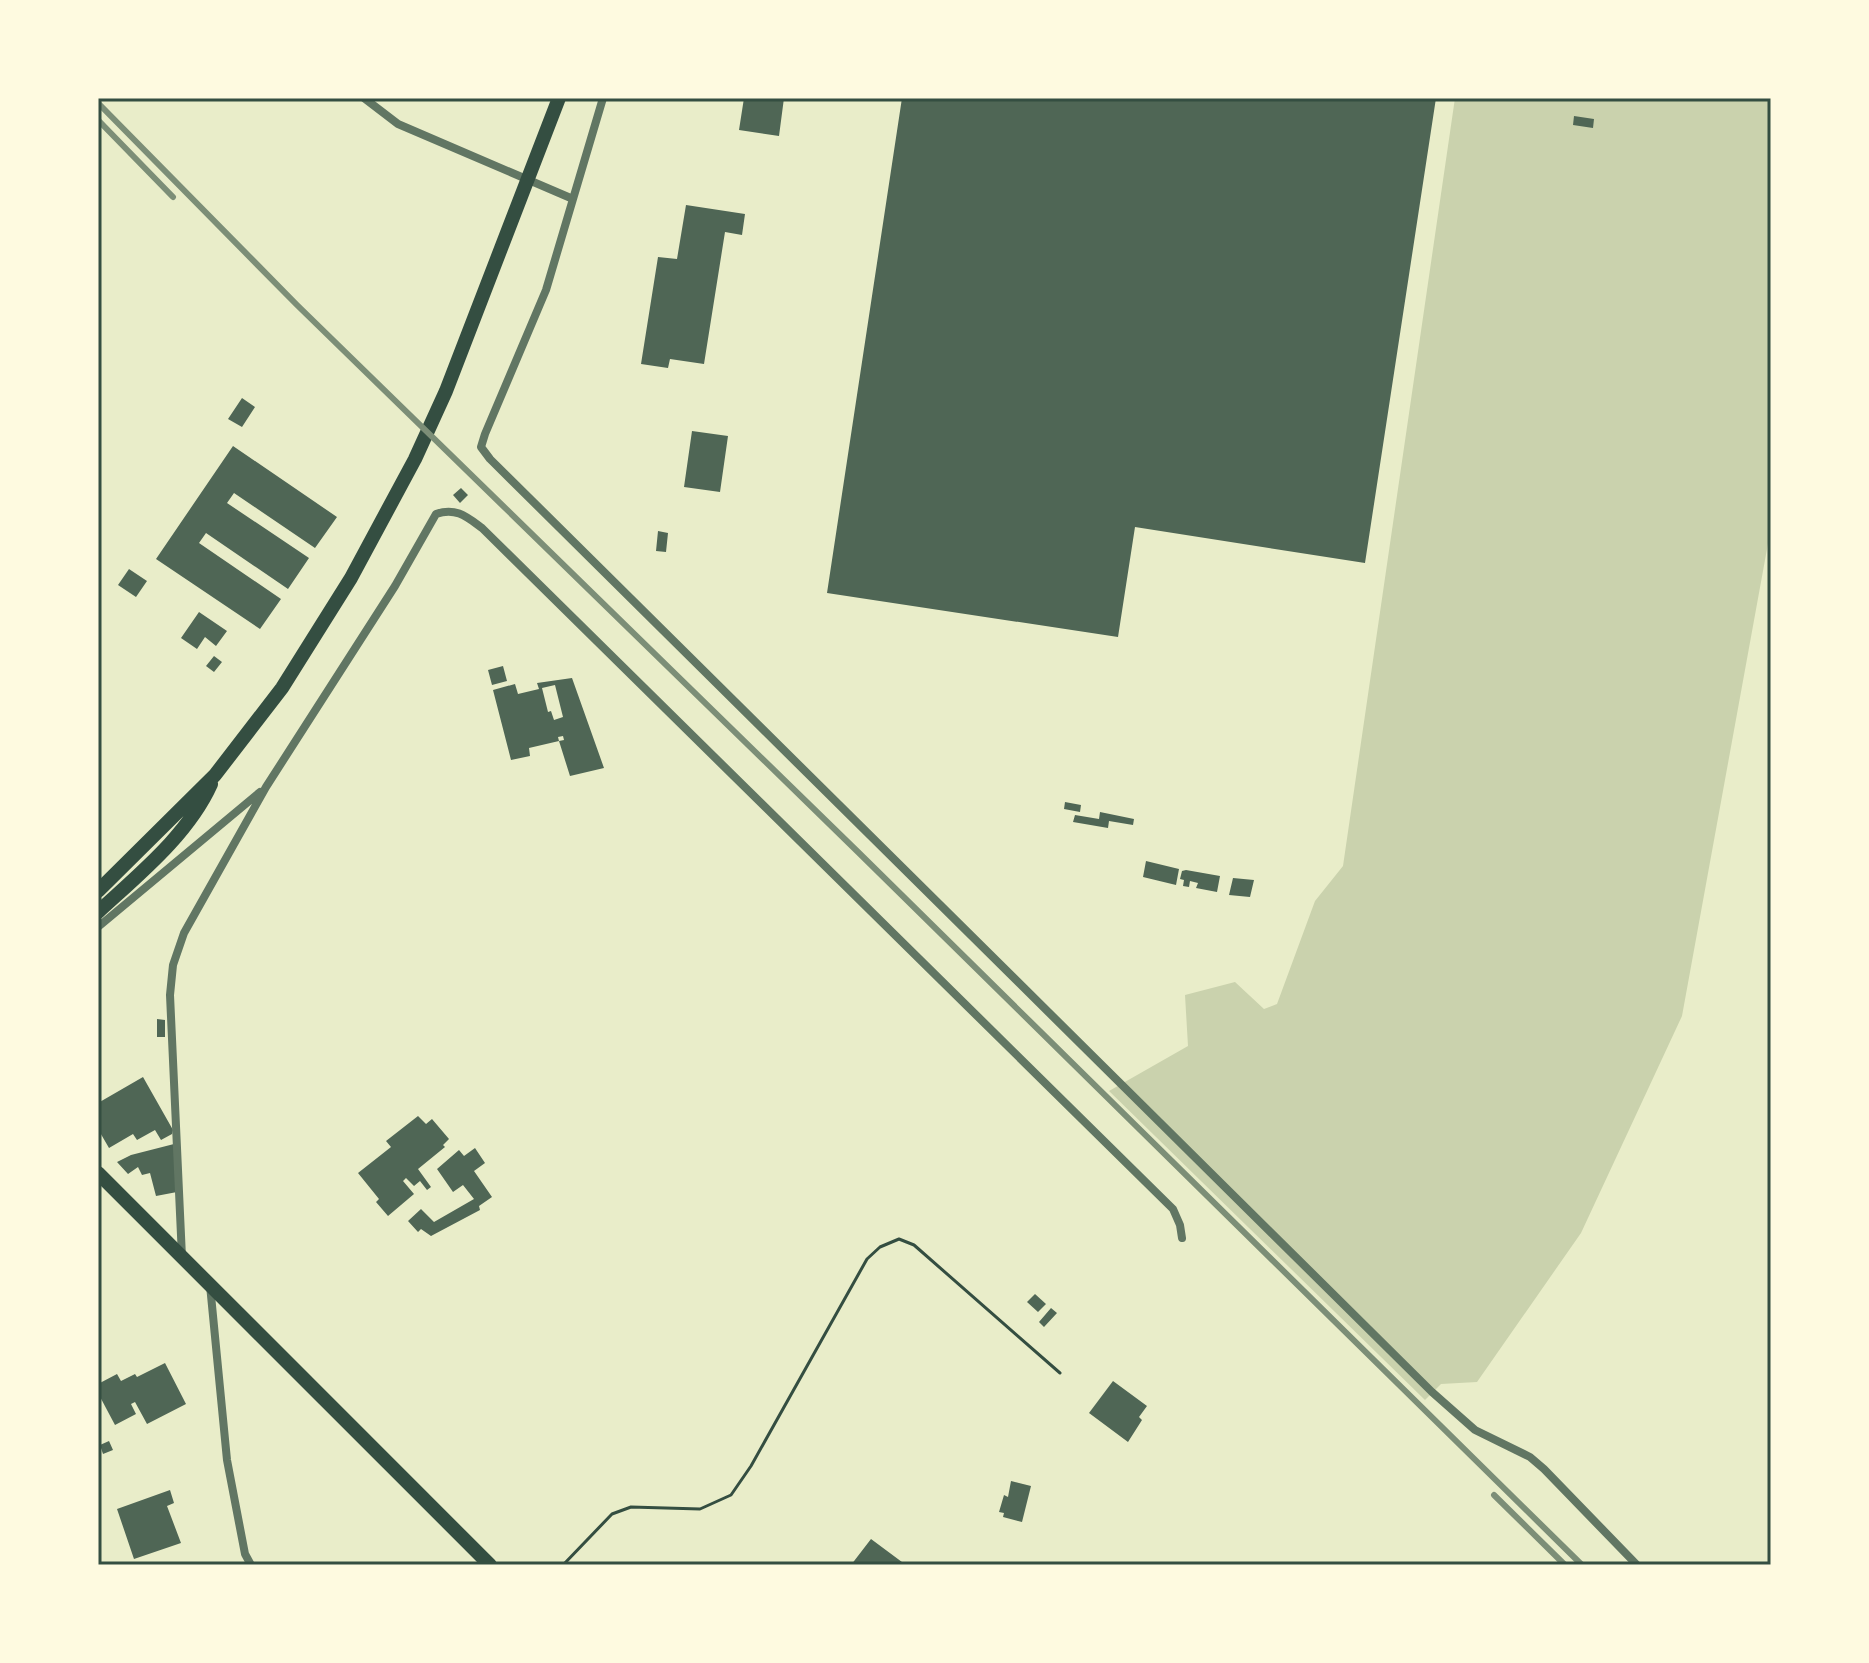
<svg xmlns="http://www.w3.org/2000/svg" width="1869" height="1663" font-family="Inter,sans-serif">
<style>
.green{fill:#cad2ad}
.building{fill:#4f6655;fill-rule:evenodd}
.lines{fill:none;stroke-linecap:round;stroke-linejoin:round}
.path{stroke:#344e41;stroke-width:3}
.minor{stroke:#617663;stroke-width:8}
.secondary{stroke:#344e41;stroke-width:14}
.rail{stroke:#7c8e77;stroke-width:6}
.neatline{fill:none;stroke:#344e41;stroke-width:3}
</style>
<rect width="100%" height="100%" fill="#e9edc9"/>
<!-- green -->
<path class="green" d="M1455 98H1771V527L1682 1016 1581 1233 1477 1382 1441 1384 1425 1400 1109 1091 1188 1046 1185 995 1235 982 1264 1009 1277 1004 1315 901 1343 866Z"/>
<!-- building -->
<path class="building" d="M744 98H784L779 136 739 130Z
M902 98H1436L1365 563 1135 527 1118 637 827 593Z
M1574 116 1594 119 1593 128 1573 125Z
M686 205 745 214 742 235 725 232 704 364 670 359 668 368 641 364 658 257 677 259Z
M242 398 255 407 242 427 228 419Z
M692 431 728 436 720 492 684 487Z
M233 446 337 517 315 548 234 493 227 503 309 558 288 589 206 533 199 543 281 599 260 629 156 559Z
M461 488 468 495 460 503 453 495Z
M658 531 668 533 666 552 656 551Z
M129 569 147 581 136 597 118 585Z
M199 612 227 631 216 646 205 637 197 649 181 638Z
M214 656 222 662 214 672 206 666Z
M503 666 507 681 492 685 488 670Z
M572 678 604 768 570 776 559 741 564 740 563 736 558 737 559 741 529 748 530 756 511 760 493 690 515 684 518 694 539 689 537 683ZM555 685 563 717 554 720 551 711 548 712 542 688Z
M1065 802 1081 805 1080 812 1064 809Z
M1100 812 1134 819 1133 825 1109 821 1108 828 1073 822 1075 815 1099 819Z
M1146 861 1179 869 1176 885 1143 877Z
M1186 870 1220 876 1217 892 1196 888 1198 883 1190 881 1189 887 1183 886 1184 880 1180 879 1182 871Z
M1233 878 1254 880 1250 897 1229 895Z
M157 1019 165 1020V1037H157Z
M143 1077 173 1130 172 1134 161 1140 155 1130 137 1140 133 1134 109 1148 98 1129V1103Z
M418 1116 426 1124 432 1119 449 1139 443 1145 445 1147 418 1169 431 1187 427 1190 420 1181 414 1186 406 1178 403 1181 414 1194 388 1216 376 1202 379 1199 358 1173 391 1147 386 1141Z
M174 1144 177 1192 156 1196 150 1173 142 1175 138 1167 128 1174 117 1162 131 1155Z
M475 1148 485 1163 474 1171 492 1197 479 1206 480 1210 431 1236 421 1229 418 1232 408 1221 421 1209 434 1222 474 1199 463 1185 453 1192 437 1169 459 1150 464 1156Z
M1035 1294 1046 1304 1038 1312 1027 1302Z
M1051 1308 1057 1313 1044 1327 1039 1322Z
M165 1363 186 1404 147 1424 135 1402 131 1404 136 1414 115 1425 98 1393V1384L117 1374 121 1381 135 1374 137 1377Z
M1113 1381 1147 1406 1139 1417 1142 1420 1128 1442 1089 1413Z
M109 1441 113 1450 103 1454 100 1445Z
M1011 1481 1031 1486 1022 1522 1003 1517 1004 1513 999 1512 1004 1495 1008 1497Z
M170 1490 174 1503 167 1506 181 1543 134 1559 117 1509Z
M871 1539 906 1565H851Z"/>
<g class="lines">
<!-- path -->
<path class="path" d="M563 1565 612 1514 631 1507 700 1509 731 1495 751 1466 867 1259 880 1247 899 1239 914 1245 1060 1373"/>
<!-- minor -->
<path class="minor" d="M364 98 398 124 573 199
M603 98 546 290 485 434 481 447 490 459 1432 1392 1475 1430 1530 1457 1544 1469 1637 1565
M98 927 260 792
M182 1257 170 995 173 965 184 933 266 787 395 586 436 514C456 507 467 517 482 528L1173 1209 1180 1225 1182 1238
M210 1285 227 1460 245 1554 251 1565"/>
<!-- secondary -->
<path class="secondary" d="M98 891 215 775 282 688 351 578 415 459 446 391 559 98
M98 912C138 875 188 835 211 784
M98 1173 490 1565"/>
<!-- rail -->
<path class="rail" d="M98 103 297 305 858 852 1582 1565
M98 120 173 197
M1494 1495 1565 1565"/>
</g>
<!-- border -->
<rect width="1869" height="1663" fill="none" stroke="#fefae0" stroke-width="200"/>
<rect x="100" y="100" width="1669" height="1463" class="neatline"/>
</svg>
